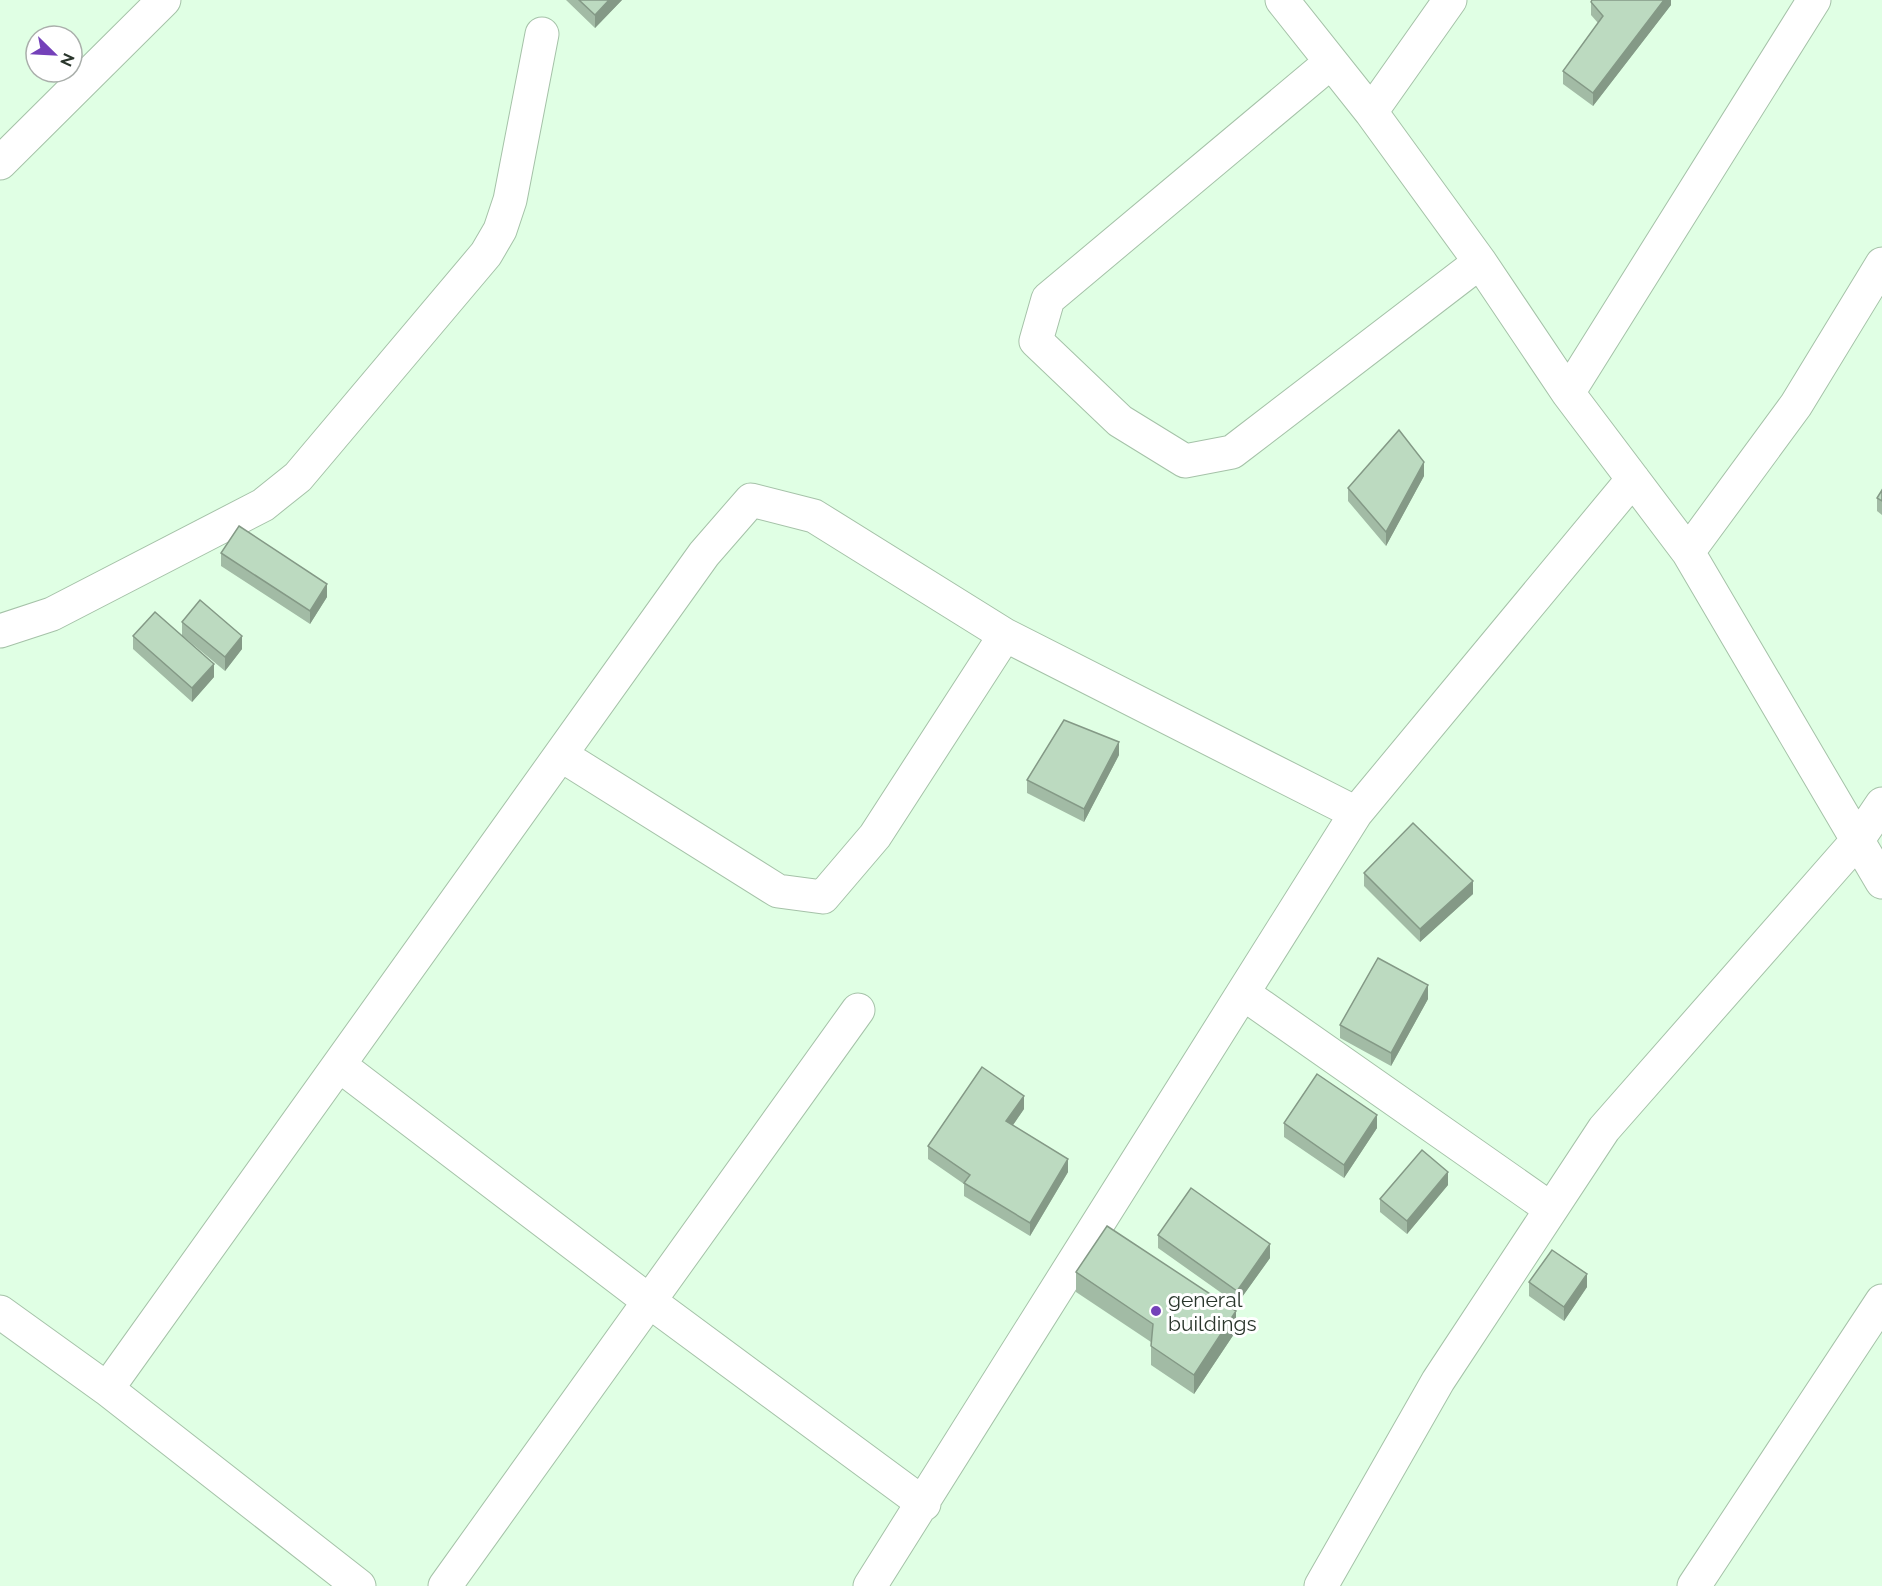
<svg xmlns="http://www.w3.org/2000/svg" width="1882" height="1586" font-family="Raleway,sans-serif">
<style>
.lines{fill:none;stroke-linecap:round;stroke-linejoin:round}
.minor-casing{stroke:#a5c2a8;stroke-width:35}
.minor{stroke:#fff;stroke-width:33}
.wall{fill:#a2bba5}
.shaded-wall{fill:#849986}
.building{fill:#bcdac0;stroke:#849986;stroke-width:1.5}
.poi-dot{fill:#7441b9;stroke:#fff;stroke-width:2}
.labels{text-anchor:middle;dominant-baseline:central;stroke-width:6;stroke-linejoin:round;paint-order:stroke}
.poi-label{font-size:21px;fill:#2a362c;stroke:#fff;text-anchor:start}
</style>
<rect width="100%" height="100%" fill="#e0ffe4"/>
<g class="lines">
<!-- minor casing -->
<g class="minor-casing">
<path id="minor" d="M1282 0 1371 112 1480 262 1568 393 1688 552 1882 882
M1331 62 1048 299 1036 341 1120 421 1185 461 1232 452 1480 262
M1371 112 1450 0
M0 163 164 0
M1568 393 1814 0
M1688 552 1796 405 1882 264
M0 631 52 614 263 505 298 477 486 254 500 230 510 200 542 34
M561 755 778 891 823 897 875 836 1005 635
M1244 994 1551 1209
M339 1065 649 1301 924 1504
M0 1312 107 1389 359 1586
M107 1389 704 554 751 500 814 516 1005 635 1356 813
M445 1586 858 1010
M870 1586 1356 813 1633 479
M1321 1586 1438 1381 1604 1129 1857 841 1882 804
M1694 1586 1882 1301"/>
</g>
<!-- minor -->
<use href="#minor" class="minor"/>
</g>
<!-- wall -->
<path class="wall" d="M566 0H622L595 28Z
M1671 0V5L1593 106 1563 84V71L1598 23 1591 15V2Z
M1424 476 1386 546 1348 501V488Z
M1882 490V515L1877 511V498Z
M221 553 327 597 310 624 221 566Z
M182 622 242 649 225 671 184 637 214 677 192 702 133 649V636L182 635Z
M1119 755 1084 822 1027 793V780Z
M1364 873 1473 894 1420 942 1364 886Z
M1428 999 1391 1066 1340 1038V1025Z
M1024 1109 1013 1125 1068 1172 1030 1236 964 1196V1184L928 1159V1146Z
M1284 1123 1377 1128 1344 1178 1284 1137Z
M1448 1185 1407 1234 1380 1212V1199Z
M1158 1235 1270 1258 1237 1304 1158 1248Z
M1076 1272 1236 1331 1194 1394 1151 1365V1342L1076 1292Z
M1529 1282 1587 1287 1564 1321 1529 1296Z"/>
<!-- shaded-wall -->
<path class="shaded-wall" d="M609 0H622L595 28V15Z
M1664 0H1671V5L1593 106V93Z
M1424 462V476L1386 546V532Z
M327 584V597L310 624V611Z
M242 636V649L225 671V657Z
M214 664V677L192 702V688Z
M1119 742V755L1084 822V809Z
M1473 881V894L1420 942V929Z
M1428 985V999L1391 1066V1053Z
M1024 1096V1109L1006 1135V1121Z
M1377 1115V1128L1344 1178V1165Z
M1068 1159V1172L1030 1236V1223Z
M1448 1172V1185L1407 1234V1221Z
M1270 1244V1258L1237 1304V1291Z
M1587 1274V1287L1564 1321V1307Z
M1236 1311V1331L1194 1394V1375Z"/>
<!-- building -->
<path class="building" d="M579 0H609L595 15Z
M1592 0H1664L1593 93 1563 71 1603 16 1591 2Z
M1399 430 1424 462 1386 532 1348 488Z
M1882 490V501L1877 498Z
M239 526 327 584 310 611 221 553Z
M200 600 242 636 225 657 182 622Z
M155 612 214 664 192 688 133 636Z
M1064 720 1119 742 1084 809 1027 780Z
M1413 823 1473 881 1420 929 1364 873Z
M1378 958 1428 985 1391 1053 1340 1025Z
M982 1067 1024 1096 1006 1121 1068 1159 1030 1223 964 1183 970 1175 928 1146Z
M1317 1074 1377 1115 1344 1165 1284 1123Z
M1422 1150 1448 1172 1407 1221 1380 1199Z
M1191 1188 1270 1244 1237 1291 1158 1235Z
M1107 1226 1236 1311 1194 1375 1151 1346 1153 1324 1076 1272Z
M1552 1250 1587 1274 1564 1307 1529 1282Z"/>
<!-- markers -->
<circle class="poi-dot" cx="1156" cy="1311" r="6"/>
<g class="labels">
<!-- poi labels -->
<g class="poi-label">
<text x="1168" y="1299">general<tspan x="1168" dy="24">buildings</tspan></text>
</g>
</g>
<!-- north arrow -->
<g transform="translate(54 54) rotate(114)"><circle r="28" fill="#ffffff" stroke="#aaafab" stroke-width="1.5"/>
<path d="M0-4.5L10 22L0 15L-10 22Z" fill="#7441b9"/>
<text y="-9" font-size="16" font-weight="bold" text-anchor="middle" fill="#2a362c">N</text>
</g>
</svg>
